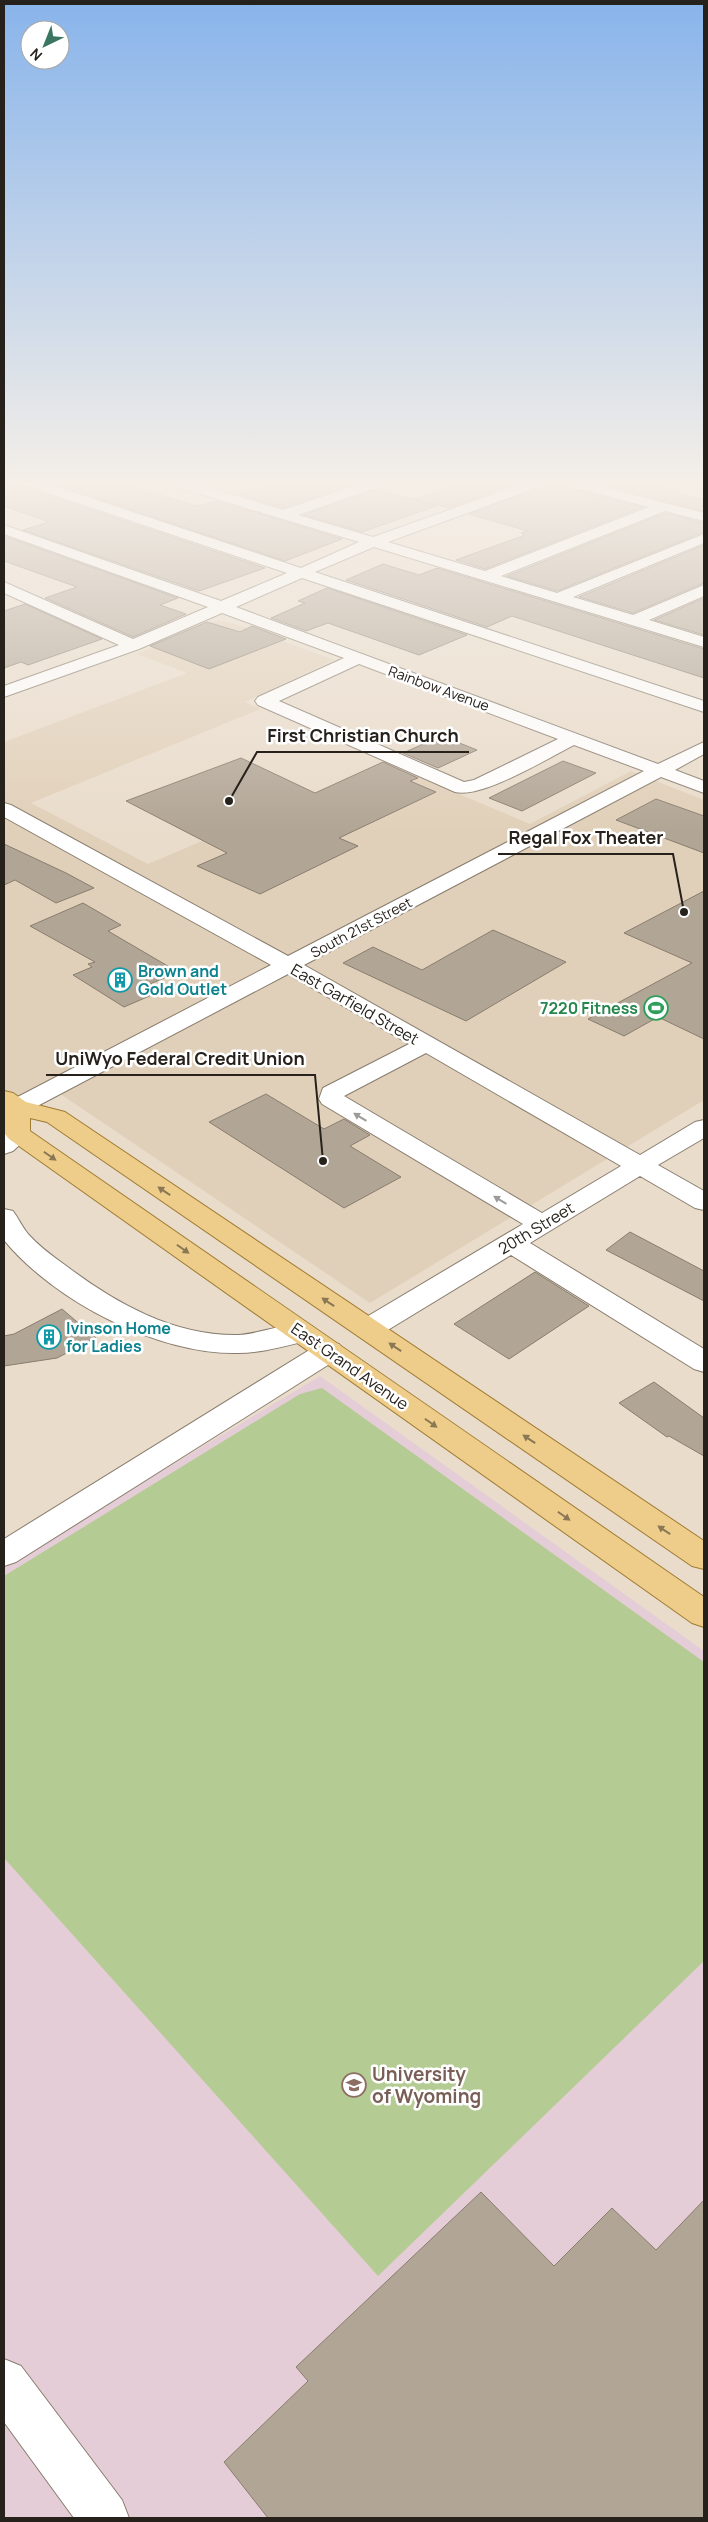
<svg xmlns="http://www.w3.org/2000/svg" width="708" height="2522" font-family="Manrope,sans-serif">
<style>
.built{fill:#e1d0b9}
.education{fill:#e5cdd7}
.green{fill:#b5cb94}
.building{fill:#b1a595;stroke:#897d6e}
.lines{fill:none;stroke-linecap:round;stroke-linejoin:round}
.minor-casing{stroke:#877c6d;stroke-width:2}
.major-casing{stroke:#a07b32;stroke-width:2}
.minor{fill:#fff;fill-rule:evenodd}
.major{fill:#eecd8b;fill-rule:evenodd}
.oneway{fill:#9d9b98}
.oneway2{fill:#8a7753}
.labels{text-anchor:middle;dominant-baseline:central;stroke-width:5;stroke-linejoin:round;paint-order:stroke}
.far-street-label{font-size:14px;fill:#26211b;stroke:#fff}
.culture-label{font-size:16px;font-weight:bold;fill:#0d838f;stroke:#fff;text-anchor:start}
.street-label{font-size:16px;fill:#26211b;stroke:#fff}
.leisure-label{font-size:16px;font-weight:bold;fill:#27864d;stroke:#fff;text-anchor:end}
.near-education-label{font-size:19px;font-weight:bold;fill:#785e54;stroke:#fff;text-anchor:start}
.leader{fill:none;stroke:#26211b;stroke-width:2}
.callout-dot{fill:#26211b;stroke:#fff;stroke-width:2}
.callout-label{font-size:18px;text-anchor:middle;font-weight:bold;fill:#26211b;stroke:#fff;stroke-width:5;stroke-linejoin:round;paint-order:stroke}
</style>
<rect width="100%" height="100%" fill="#e9dccb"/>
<!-- built -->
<path class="built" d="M218 620 236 624 334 660 245 702 260 709 31 803 148 864 385 763 530 824 631 771 704 800V1100L370 1303 44 1083 4 1102V742L187 673 137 654Z"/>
<!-- education -->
<path class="education" d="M320 1376 704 1651V2518H4V1566Z"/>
<!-- green -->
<path class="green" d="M322 1388 704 1662V1961L378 2276 4 1858V1576L300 1394Z"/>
<!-- building -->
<path class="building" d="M4 479H11L14 484 265 568 199 591 23 530 49 522 4 506Z
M40 479H109L193 505 200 506 217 501 342 539 285 561Z
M286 479H341L356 483 283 508 238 494Z
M474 479H530L448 508 415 499Z
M580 479H632L680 491 676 493 704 500V511Z
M552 484 643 507 485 569 456 560 525 535 521 533 528 531 469 514Z
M377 489 436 506 362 532 304 515Z
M665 513 704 523V532L557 591 507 576Z
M4 536 178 598 160 605 186 614 133 637 45 598 77 587 4 561Z
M704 545V583L633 613 579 597Z
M383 564 419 575 437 568 704 649V678L512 616 487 627 346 580Z
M327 588 467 635 419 655 328 623 306 631 271 618 305 603 298 601Z
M704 598V635L654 620Z
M25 604 102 639 28 665 21 662 4 668V611Z
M207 622 240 632 252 626 286 639 209 669 150 646Z
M442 736 477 750 438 768 403 753Z
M241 758 315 793 383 762 418 778 410 781 436 792 339 838 358 846 260 894 197 866 227 853 126 801Z
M563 761 596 773 522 811 489 798Z
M656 799 704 816V853L616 820Z
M4 844 66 873 94 888 56 903 15 880 4 885Z
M704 891V1039L658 1017 624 1036 588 1019 692 963 624 933Z
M83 903 121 925 108 931 178 972 150 984 161 991 124 1007 73 975 92 967 88 964 95 962 30 926Z
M493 930 566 962 466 1021 343 963 373 947 422 970Z
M266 1094 324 1129 344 1119 370 1135 350 1146 401 1177 344 1208 209 1122Z
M630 1232 704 1271V1301L606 1250Z
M535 1272 589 1306 509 1359 454 1324Z
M62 1309 96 1338 57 1358 4 1366V1336L14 1334Z
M654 1382 704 1418V1456L669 1436 667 1437 619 1403Z
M481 2192 554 2266 612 2208 656 2250 704 2200V2518H268L224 2462 308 2381 296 2367Z"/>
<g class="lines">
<!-- minor casing -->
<g class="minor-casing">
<path id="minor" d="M13 479H34L301 568 359 542 160 482 158 479H180L283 510 374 479H395L393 482 298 515 373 537 536 479H572L704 513V521L665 511 501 576 557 593 704 534V543L573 597 633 615 704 585V596L649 620 704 637V647L374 547 315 572 704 701V712L302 578 236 607 658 764 704 742V754L675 770 704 781V793L661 777 304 965 640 1155 695 1122 704 1120V1138L658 1165 704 1191V1210L695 1208 640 1176 530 1243 704 1349V1372L694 1369 511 1255 378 1336 368 1338 358 1336 354 1329 358 1322 523 1224 322 1104 319 1099 323 1088 409 1044 288 974 26 1112 17 1114 8 1112 5 1107 8 1102 271 965 4 817V803L11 805 288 956 644 771 574 745C548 758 482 799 455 792L258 705 255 701 258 697 344 658 222 613 139 649 4 697V686L119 645 4 593V582L133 639 208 607 4 534V525L221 601 287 573 15 482ZM552 482 649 507 485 571 388 542ZM359 664 558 739 474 780 464 782 279 701ZM426 1053 621 1166 542 1213 344 1096Z
M18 1126 27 1129 31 1134 13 1151 4 1154V1133L9 1129Z
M4 1209 13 1211C19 1219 22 1227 28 1234 39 1246 52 1256 65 1265 115 1303 173 1336 238 1335 262 1334 289 1320 312 1326L316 1333 312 1340 302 1342C281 1347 260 1353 238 1353 158 1355 54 1301 4 1240Z
M329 1342 339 1344 344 1351 339 1358 16 1562 4 1566V1539L319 1344Z
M4 2359 21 2366 122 2500 129 2518H74L4 2422Z"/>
</g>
<!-- major casing -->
<g class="major-casing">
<path id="major" d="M4 1091 13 1093 26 1102 65 1112 704 1541V1569L692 1566 47 1122 30 1118V1131L704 1597V1627L692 1623 9 1139 5 1134Z"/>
</g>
<!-- minor -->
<use href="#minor" class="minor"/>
<!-- major -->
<use href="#major" class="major"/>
</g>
<!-- one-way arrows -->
<defs><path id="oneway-solid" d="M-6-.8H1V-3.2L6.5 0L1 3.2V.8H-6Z" transform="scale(1.25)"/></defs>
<g class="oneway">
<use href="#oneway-solid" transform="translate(360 1117) rotate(-149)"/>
<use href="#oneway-solid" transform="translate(500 1200) rotate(-149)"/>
</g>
<g class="oneway2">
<use href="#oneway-solid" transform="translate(50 1156) rotate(35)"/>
<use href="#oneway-solid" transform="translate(164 1191) rotate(-146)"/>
<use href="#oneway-solid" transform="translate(183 1249) rotate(35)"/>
<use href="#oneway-solid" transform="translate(328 1302) rotate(-146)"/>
<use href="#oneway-solid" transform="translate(395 1347) rotate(-146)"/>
<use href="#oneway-solid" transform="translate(431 1423) rotate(35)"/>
<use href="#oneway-solid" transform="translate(529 1439) rotate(-146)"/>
<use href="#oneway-solid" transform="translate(564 1516) rotate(35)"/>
<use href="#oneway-solid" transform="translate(664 1530) rotate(-146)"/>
</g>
<!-- sky -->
<linearGradient id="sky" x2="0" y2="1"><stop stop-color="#88b4eb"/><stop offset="0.58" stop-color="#f5efe8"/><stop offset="1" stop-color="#f5efe8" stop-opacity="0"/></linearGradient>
<rect width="708" height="832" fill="url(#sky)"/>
<!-- icons -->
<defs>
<g id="building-ring" transform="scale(1.25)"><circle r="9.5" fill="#fff" stroke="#0f9aa8" stroke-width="1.5"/><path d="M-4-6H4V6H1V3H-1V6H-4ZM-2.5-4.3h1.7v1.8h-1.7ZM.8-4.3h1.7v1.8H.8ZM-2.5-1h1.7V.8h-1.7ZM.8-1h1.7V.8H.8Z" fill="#0f9aa8"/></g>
<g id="stadium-ring" transform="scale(1.25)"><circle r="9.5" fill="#fff" stroke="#2e9e5b" stroke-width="1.5"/><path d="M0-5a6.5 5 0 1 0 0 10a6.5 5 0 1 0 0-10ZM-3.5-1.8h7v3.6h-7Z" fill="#2e9e5b"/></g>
<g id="university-ring" transform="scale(1.25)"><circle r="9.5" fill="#fff" stroke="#8d6e63" stroke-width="1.5"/><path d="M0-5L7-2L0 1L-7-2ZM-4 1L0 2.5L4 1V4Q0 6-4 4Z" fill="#8d6e63"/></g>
</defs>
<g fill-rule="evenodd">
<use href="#building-ring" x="120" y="980"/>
<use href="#stadium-ring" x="656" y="1008"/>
<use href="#building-ring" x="49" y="1337"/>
<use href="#university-ring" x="354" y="2085"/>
</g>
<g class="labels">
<!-- far-street labels -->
<g class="far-street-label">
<text transform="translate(439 688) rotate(20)">Rainbow Avenue</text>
<text transform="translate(361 927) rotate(-28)">South 21st Street</text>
</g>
<!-- culture labels -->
<g class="culture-label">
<text x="138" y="971">Brown and<tspan x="138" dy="18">Gold Outlet</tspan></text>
<text x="66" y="1328">Ivinson Home<tspan x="66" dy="18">for Ladies</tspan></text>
</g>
<!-- street labels -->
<g class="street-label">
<text transform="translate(355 1004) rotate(30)">East Garfield Street</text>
<text transform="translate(536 1228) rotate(-31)">20th Street</text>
<text transform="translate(350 1366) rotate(35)">East Grand Avenue</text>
</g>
<!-- leisure labels -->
<g class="leisure-label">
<text x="638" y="1008">7220 Fitness</text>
</g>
<!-- near-education labels -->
<g class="near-education-label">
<text x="372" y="2074">University<tspan x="372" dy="22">of Wyoming</tspan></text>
</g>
</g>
<!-- callouts -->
<path class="leader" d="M229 801L257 752H469M684 912L673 854H498M323 1161L315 1075H46"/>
<g class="callout-dot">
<circle cx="229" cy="801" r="5"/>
<circle cx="684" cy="912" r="5"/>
<circle cx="323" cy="1161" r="5"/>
</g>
<g class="callout-label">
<text x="363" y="742">First Christian Church</text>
<text x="586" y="844">Regal Fox Theater</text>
<text x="180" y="1065">UniWyo Federal Credit Union</text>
</g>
<!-- border -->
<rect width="708" height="2522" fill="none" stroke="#26211b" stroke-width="10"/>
<!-- north arrow -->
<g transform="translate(45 45) rotate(223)"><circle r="24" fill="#ffffff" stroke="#a8a6a4"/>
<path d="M0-4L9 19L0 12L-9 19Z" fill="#3a7661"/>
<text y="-8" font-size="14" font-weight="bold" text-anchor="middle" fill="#26211b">N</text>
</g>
</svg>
